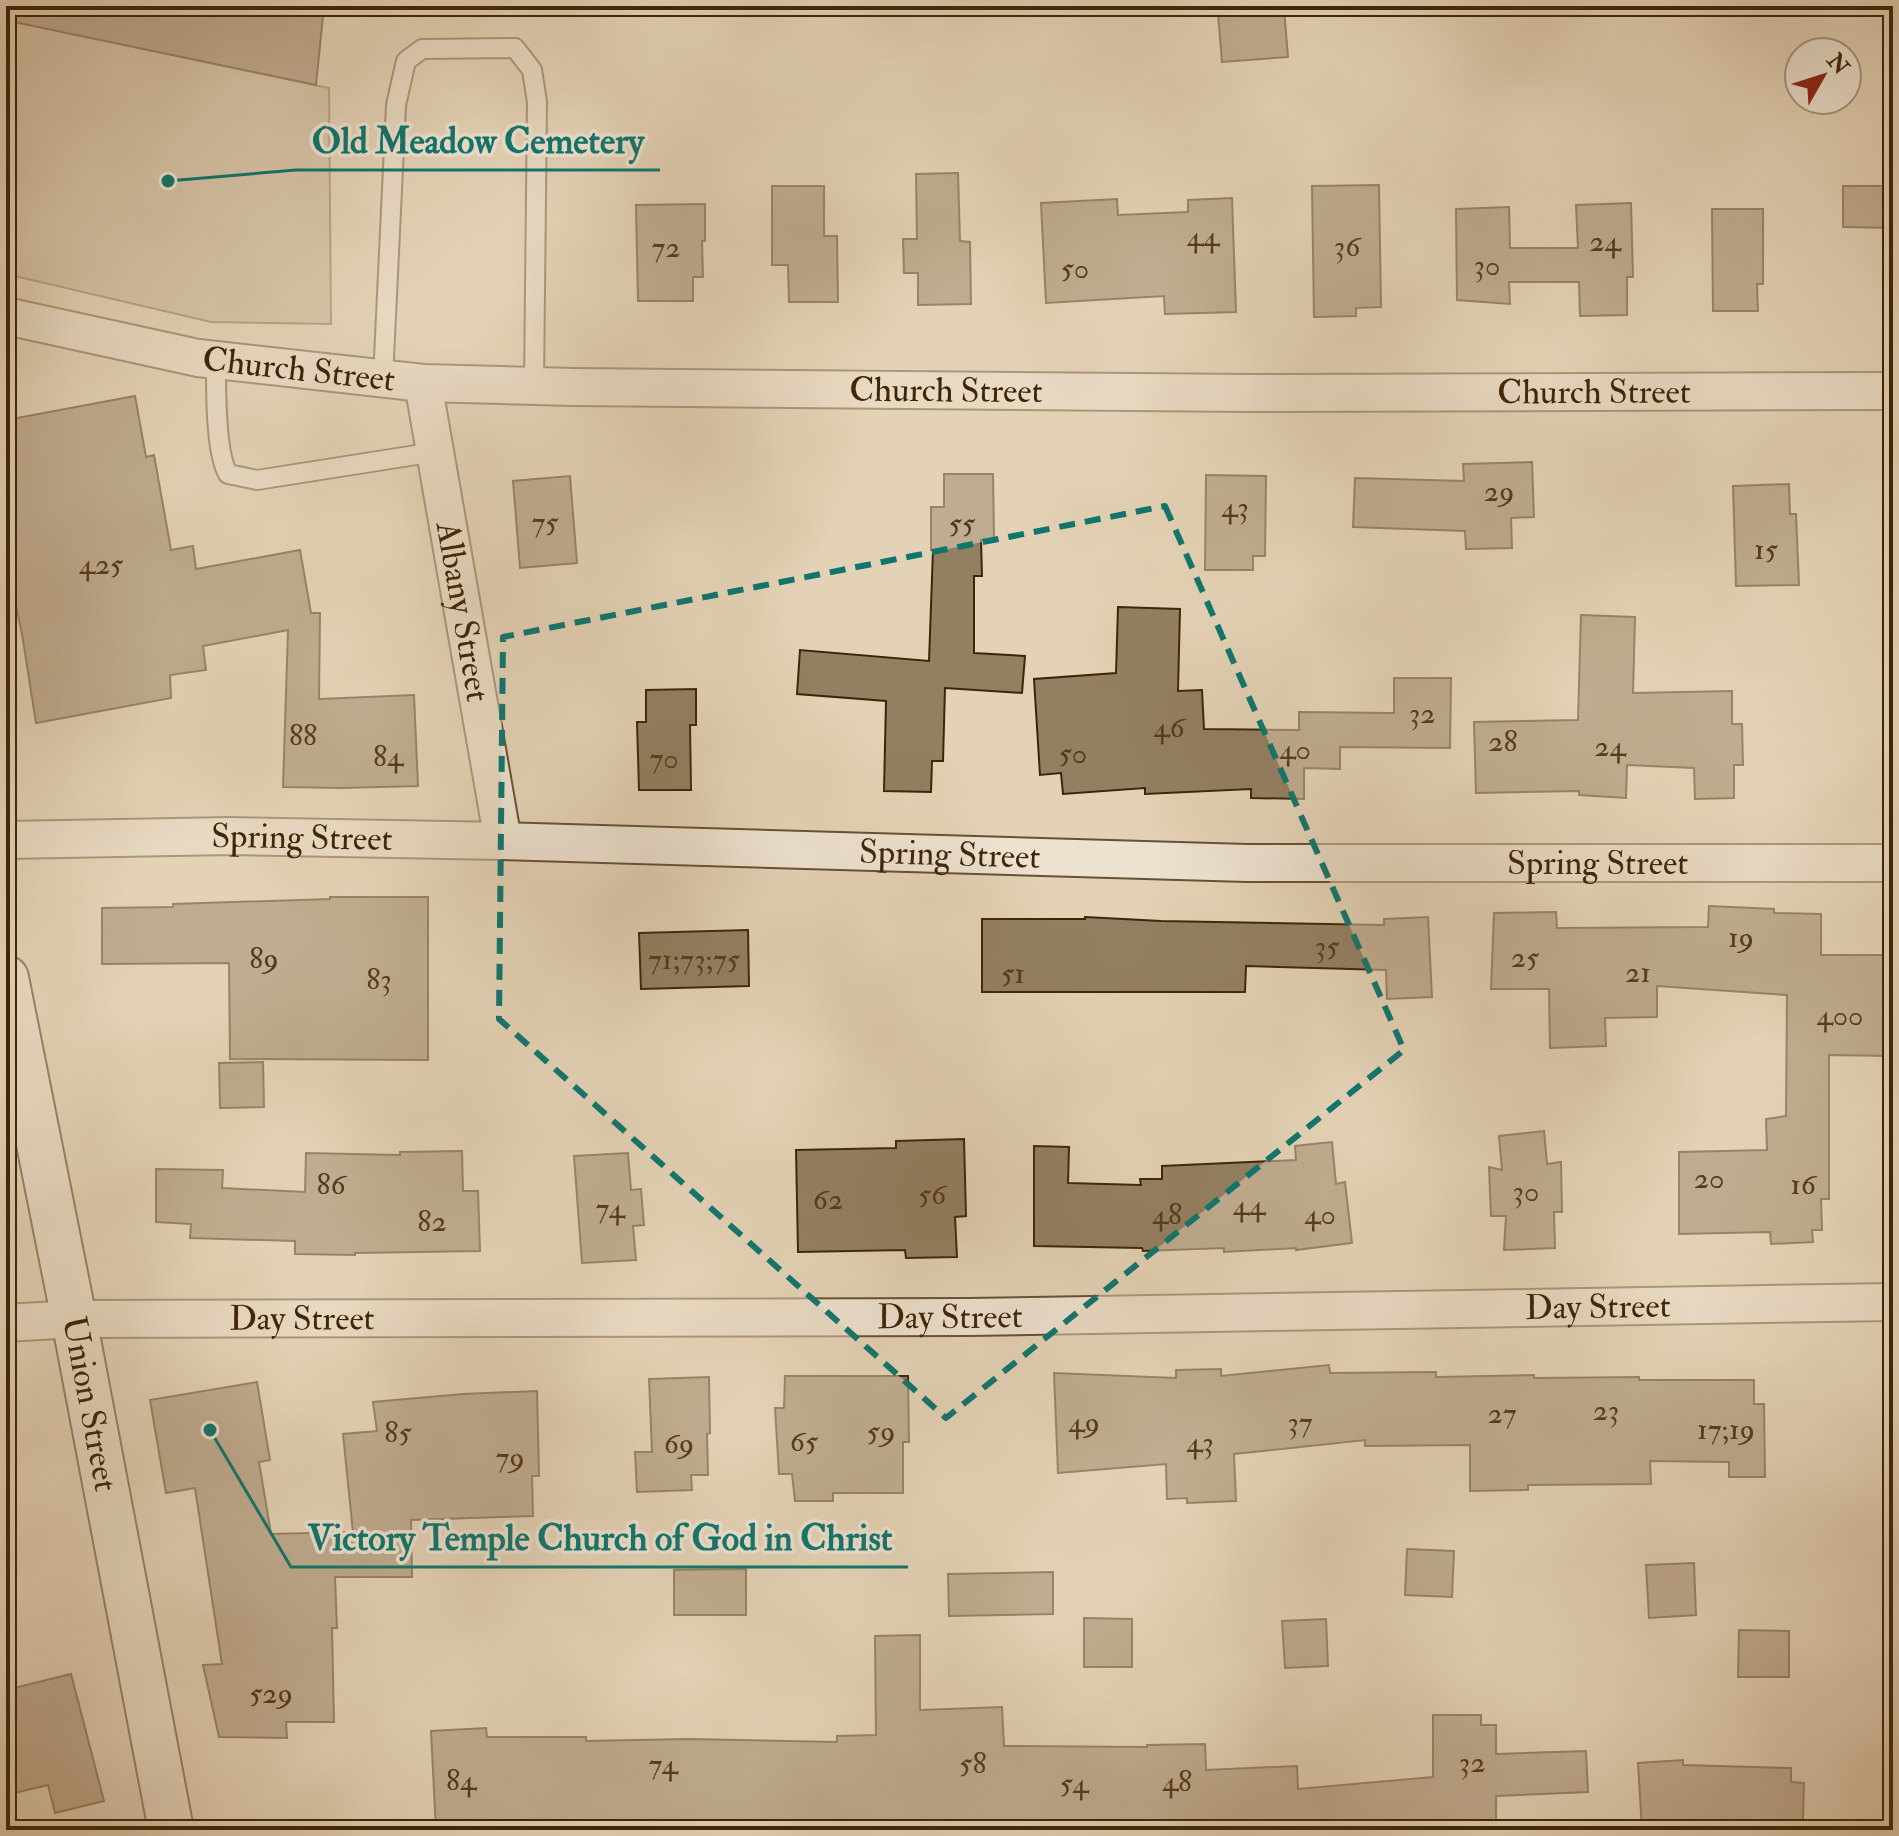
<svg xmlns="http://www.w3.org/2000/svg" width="1899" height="1836" font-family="'IM FELL Double Pica',serif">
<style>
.green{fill:#c8b598;stroke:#826e50;stroke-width:2}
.building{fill:#947f62;stroke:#3d2608;stroke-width:2}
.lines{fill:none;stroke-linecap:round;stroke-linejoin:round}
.lane-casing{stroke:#675134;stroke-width:22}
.street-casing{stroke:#675134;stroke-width:40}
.secondary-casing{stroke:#3d2608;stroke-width:48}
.lane{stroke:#ede2d0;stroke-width:18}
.street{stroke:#ede2d0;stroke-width:36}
.secondary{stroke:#ede2d0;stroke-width:44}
.marked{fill:none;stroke:#0f766e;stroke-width:6;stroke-dasharray:16 10;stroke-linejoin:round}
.labels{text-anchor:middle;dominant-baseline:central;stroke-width:7;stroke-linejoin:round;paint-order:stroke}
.number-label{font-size:30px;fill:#533c1e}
.street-label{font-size:34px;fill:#3d2608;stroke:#ede2d0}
.leader{fill:none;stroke:#0f766e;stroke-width:3}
.callout-dot{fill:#0f766e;stroke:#ede2d0;stroke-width:3}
.callout-label{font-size:36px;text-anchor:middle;font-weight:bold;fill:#0f766e;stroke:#ede2d0;stroke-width:7;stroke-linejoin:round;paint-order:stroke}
</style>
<rect width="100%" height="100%" fill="#e4d2b6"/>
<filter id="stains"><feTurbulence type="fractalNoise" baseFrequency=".0025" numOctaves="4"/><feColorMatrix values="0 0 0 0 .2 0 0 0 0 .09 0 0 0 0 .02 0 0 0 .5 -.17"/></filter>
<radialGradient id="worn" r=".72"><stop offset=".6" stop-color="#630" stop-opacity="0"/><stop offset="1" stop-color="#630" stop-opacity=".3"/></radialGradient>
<!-- green -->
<path class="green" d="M6 20 329 88 331 324 211 322 6 274Z"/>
<!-- building -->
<path class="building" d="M16 6H324L316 85 14 22Z
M1284 9 1288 57 1222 62 1218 14Z
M958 173 960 241 970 242 971 304 918 305V273H904L903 239H917L916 174Z
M1379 185 1381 307 1356 308V316L1314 317 1312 186Z
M772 186H824V236H837L838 302H789L788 265H772Z
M1843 186H1893V228L1843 227Z
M1232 198 1236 312 1165 314 1164 296 1046 303 1041 203 1117 199 1118 215 1188 212V200Z
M1631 203 1633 277H1627V315L1580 316 1579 282H1509L1510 304 1457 300 1456 209 1509 207 1510 248H1578L1576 205Z
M705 204V241H702L703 277H693V301H638L636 205Z
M1712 209H1763V284H1757L1758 311H1713Z
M135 396 146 457 154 455 171 550 193 546 196 569 300 550 311 613H320L319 699 414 695 418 786 342 788 283 787 288 630 203 646 206 670 170 675 171 698 36 723 22 634 6 559V420Z
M1532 462 1534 517 1511 518 1512 548 1466 549 1465 531 1353 527 1355 478 1464 481 1463 464Z
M944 474H993L994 539 981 540 982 576H974V653L1025 656 1022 693 945 688 943 761H932L931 792 884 791 886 701 797 694 800 650 929 661 933 550H931V507H944Z
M1206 475 1266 476 1265 556H1253V570H1205Z
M570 476 577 563 520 568 513 481Z
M1789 484 1790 514H1796L1799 585 1736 586 1733 486Z
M1118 607 1180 609 1178 691 1202 690 1204 729 1299 730V712L1394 713V678H1451L1450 748 1340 747V769L1304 768V799L1251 798V789L1145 794V788L1063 794 1061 773 1040 775 1034 679 1116 673Z
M1581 615 1635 617 1633 693 1732 691V724H1742L1743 765H1734V798L1695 799 1694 768 1627 765 1626 798 1579 795V791L1476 793 1474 722 1578 720Z
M696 689V725H690L691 790H639L637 722H646V690Z
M330 897H428V1060L230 1059 229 963 102 964V908L173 907V904L330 899Z
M1709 906 1774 909V913L1821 914V955H1884L1883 976H1893V1056L1829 1055V1199H1821L1822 1230H1812L1813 1242 1771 1244 1770 1232 1679 1234V1152L1767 1150 1766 1119 1786 1116 1787 995 1657 986V1017L1605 1018 1606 1046 1550 1048 1549 989H1491L1494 913 1556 912 1557 928 1708 927Z
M1085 917 1161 921 1384 925V919L1428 917 1432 997 1387 999 1386 970 1246 966 1245 992H982V919H1085Z
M748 930 749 986 641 989 639 933Z
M263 1062 264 1107 220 1108 219 1063Z
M1544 1131 1547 1164 1561 1162 1562 1212H1554L1555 1248 1504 1250 1506 1216H1491L1489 1167 1502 1170 1499 1136Z
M964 1139 966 1216 955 1217 957 1257 906 1258 905 1250 798 1252 796 1150 896 1148V1141Z
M1332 1142 1336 1184 1345 1182 1352 1243 1296 1250V1248L1224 1252V1248L1143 1251 1142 1248 1034 1246V1146L1069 1147 1068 1183 1141 1185 1140 1179H1162V1166L1296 1160 1295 1146Z
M462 1151 463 1191H478L480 1251 355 1253V1255L295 1254V1241L190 1238 191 1224 156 1222V1169L223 1170 222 1188 305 1192 306 1153 400 1155V1152Z
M628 1153 631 1190 641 1189 644 1225 633 1226 636 1260 582 1263 574 1156Z
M1329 1365 1330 1373 1436 1372V1377L1534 1375V1378L1639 1377V1380H1754V1404H1764L1765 1477H1729V1462L1650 1461 1651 1484 1528 1485V1490L1470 1491V1445L1365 1446V1440L1234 1454 1236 1501 1187 1503V1498L1167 1499 1166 1464 1058 1473 1054 1373 1176 1378V1370L1221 1369V1376Z
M785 1376H908L909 1442H903V1493H833V1501H795L792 1474H779L775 1408H784Z
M709 1377 710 1433 707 1434 708 1475H691L692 1490 637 1492 635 1452H652L649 1379Z
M257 1382 270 1460 259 1462 271 1534 353 1532 343 1434 377 1431 373 1402 463 1394 537 1391 539 1476H532L533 1516 411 1520 412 1577H335L337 1628H332L334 1722H286L287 1738 219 1737 203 1665 222 1664 195 1488 166 1493 150 1400Z
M1407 1549 1454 1551 1452 1597 1405 1595Z
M1694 1563 1696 1615 1649 1618 1646 1565Z
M746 1569V1615H674V1570Z
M1053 1572V1614L949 1616 948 1574Z
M1084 1618 1132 1619V1667H1084Z
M1326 1619 1328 1666 1285 1668 1282 1621Z
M1739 1630 1789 1631V1677H1738Z
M920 1635V1710L1002 1707 1004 1746 1147 1747V1745L1205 1744 1206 1770 1297 1766 1298 1789 1433 1777V1715H1481V1725H1496V1754L1586 1751 1588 1792 1496 1796V1824L1486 1825V1830H436L431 1731 486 1728 487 1737H586V1741L688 1739 837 1742V1736L876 1735 875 1636Z
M71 1674 104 1801 55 1813 48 1785 6 1795V1690Z
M1683 1760V1765L1791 1768V1782L1804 1783 1803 1820H1797V1830H1642L1638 1763Z"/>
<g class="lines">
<!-- lane casing -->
<g class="lane-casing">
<path id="lane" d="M216 360C216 387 215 452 228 474L257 480 435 452
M383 379 396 105 406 61 422 49 515 48 532 70 537 102 534 386"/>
</g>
<!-- street casing -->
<g class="street-casing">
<g id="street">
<path id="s1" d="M6 316 198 358 423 383 574 387 1251 393 1893 391"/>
<path id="s2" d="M423 383 503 841"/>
<path id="s3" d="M6 840 230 836 503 841 1247 863H1893"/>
<path id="s4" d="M6 1323 74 1319 968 1317 1893 1302"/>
</g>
</g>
<!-- secondary casing -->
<g class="secondary-casing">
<g id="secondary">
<path id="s5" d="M6 978 74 1319 171 1830"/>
</g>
</g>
<!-- lane -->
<use href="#lane" class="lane"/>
<!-- street -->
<use href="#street" class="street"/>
<!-- secondary -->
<use href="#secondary" class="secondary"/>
</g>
<!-- marked area -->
<path d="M0 0H1899V1836H0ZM1165 506 1404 1050 946 1418 499 1019 503 637Z" fill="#e4d2b6" fill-opacity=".55" fill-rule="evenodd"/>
<path class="marked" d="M1165 506 1404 1050 946 1418 499 1019 503 637Z"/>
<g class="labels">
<!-- number labels -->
<g class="number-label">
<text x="1203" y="236">44</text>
<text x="1605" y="241">24</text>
<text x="1347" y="246">36</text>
<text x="666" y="247">72</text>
<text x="1487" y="265">30</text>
<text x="1075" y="268">50</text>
<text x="1499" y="491">29</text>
<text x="1235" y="507">43</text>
<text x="545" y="522">75</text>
<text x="962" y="523">55</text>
<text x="1766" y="549">15</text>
<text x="101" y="564">425</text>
<text x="1422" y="713">32</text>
<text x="1169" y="727">46</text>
<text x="303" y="735">88</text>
<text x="1503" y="741">28</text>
<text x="1610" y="746">24</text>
<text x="1295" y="749">40</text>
<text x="1073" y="753">50</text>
<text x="388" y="756">84</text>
<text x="664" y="758">70</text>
<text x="1741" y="937">19</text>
<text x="1327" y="946">35</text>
<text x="1525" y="957">25</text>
<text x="264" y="958">89</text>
<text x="694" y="959">71;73;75</text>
<text x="1638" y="972">21</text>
<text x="1013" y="973">51</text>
<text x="379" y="979">83</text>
<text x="1840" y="1015">400</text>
<text x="1709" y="1178">20</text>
<text x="331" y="1184">86</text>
<text x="1803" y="1184">16</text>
<text x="1526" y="1191">30</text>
<text x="932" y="1194">56</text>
<text x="828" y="1199">62</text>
<text x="1249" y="1205">44</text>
<text x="610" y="1208">74</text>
<text x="1167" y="1214">48</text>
<text x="1320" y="1214">40</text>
<text x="432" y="1221">82</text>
<text x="1606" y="1410">23</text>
<text x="1502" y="1413">27</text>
<text x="1084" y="1422">49</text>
<text x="1300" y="1422">37</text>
<text x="1726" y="1429">17;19</text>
<text x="881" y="1431">59</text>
<text x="398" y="1432">85</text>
<text x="804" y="1441">65</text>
<text x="1200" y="1442">43</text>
<text x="679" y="1443">69</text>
<text x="510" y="1457">79</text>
<text x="271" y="1693">529</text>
<text x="1472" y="1762">32</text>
<text x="973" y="1763">58</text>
<text x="663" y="1764">74</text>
<text x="461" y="1780">84</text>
<text x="1177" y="1781">48</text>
<text x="1074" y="1783">54</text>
</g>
<!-- street labels -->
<g class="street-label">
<text stroke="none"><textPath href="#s1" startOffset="298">Church Street</textPath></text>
<text stroke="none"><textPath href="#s1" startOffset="946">Church Street</textPath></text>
<text stroke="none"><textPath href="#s1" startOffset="1594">Church Street</textPath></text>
<text stroke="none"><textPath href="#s2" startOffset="232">Albany Street</textPath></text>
<text stroke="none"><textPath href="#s3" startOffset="296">Spring Street</textPath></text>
<text stroke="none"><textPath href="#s3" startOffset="944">Spring Street</textPath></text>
<text stroke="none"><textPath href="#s3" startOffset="1592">Spring Street</textPath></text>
<text stroke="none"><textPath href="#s4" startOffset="1592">Day Street</textPath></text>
<text stroke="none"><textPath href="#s4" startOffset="944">Day Street</textPath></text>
<text stroke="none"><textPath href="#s4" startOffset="296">Day Street</textPath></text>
<text stroke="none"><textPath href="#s5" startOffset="434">Union Street</textPath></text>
</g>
</g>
<!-- callouts -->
<path class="leader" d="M168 181L296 170H660M210 1430L291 1567H908"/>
<g class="callout-dot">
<circle cx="168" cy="181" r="8"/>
<circle cx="210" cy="1430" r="8"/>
</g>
<g class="callout-label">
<text x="478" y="153">Old Meadow Cemetery</text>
<text x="600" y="1550">Victory Temple Church of God in Christ</text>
</g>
<!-- margin -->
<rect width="1899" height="1836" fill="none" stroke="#e4d2b6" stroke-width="32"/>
<rect x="8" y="8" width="1883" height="1820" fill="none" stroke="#3d2608" stroke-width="4"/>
<rect x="16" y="16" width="1867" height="1804" fill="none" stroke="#3d2608" stroke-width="2"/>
<!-- north arrow -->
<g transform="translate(1823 76) rotate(51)"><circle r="38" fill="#ede2d0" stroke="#a79780" stroke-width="2"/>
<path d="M0-6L14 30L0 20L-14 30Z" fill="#8f2418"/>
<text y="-12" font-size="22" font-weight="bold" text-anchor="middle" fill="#3d2608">N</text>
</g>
<rect width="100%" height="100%" filter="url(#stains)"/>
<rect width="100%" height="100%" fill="url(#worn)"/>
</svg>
